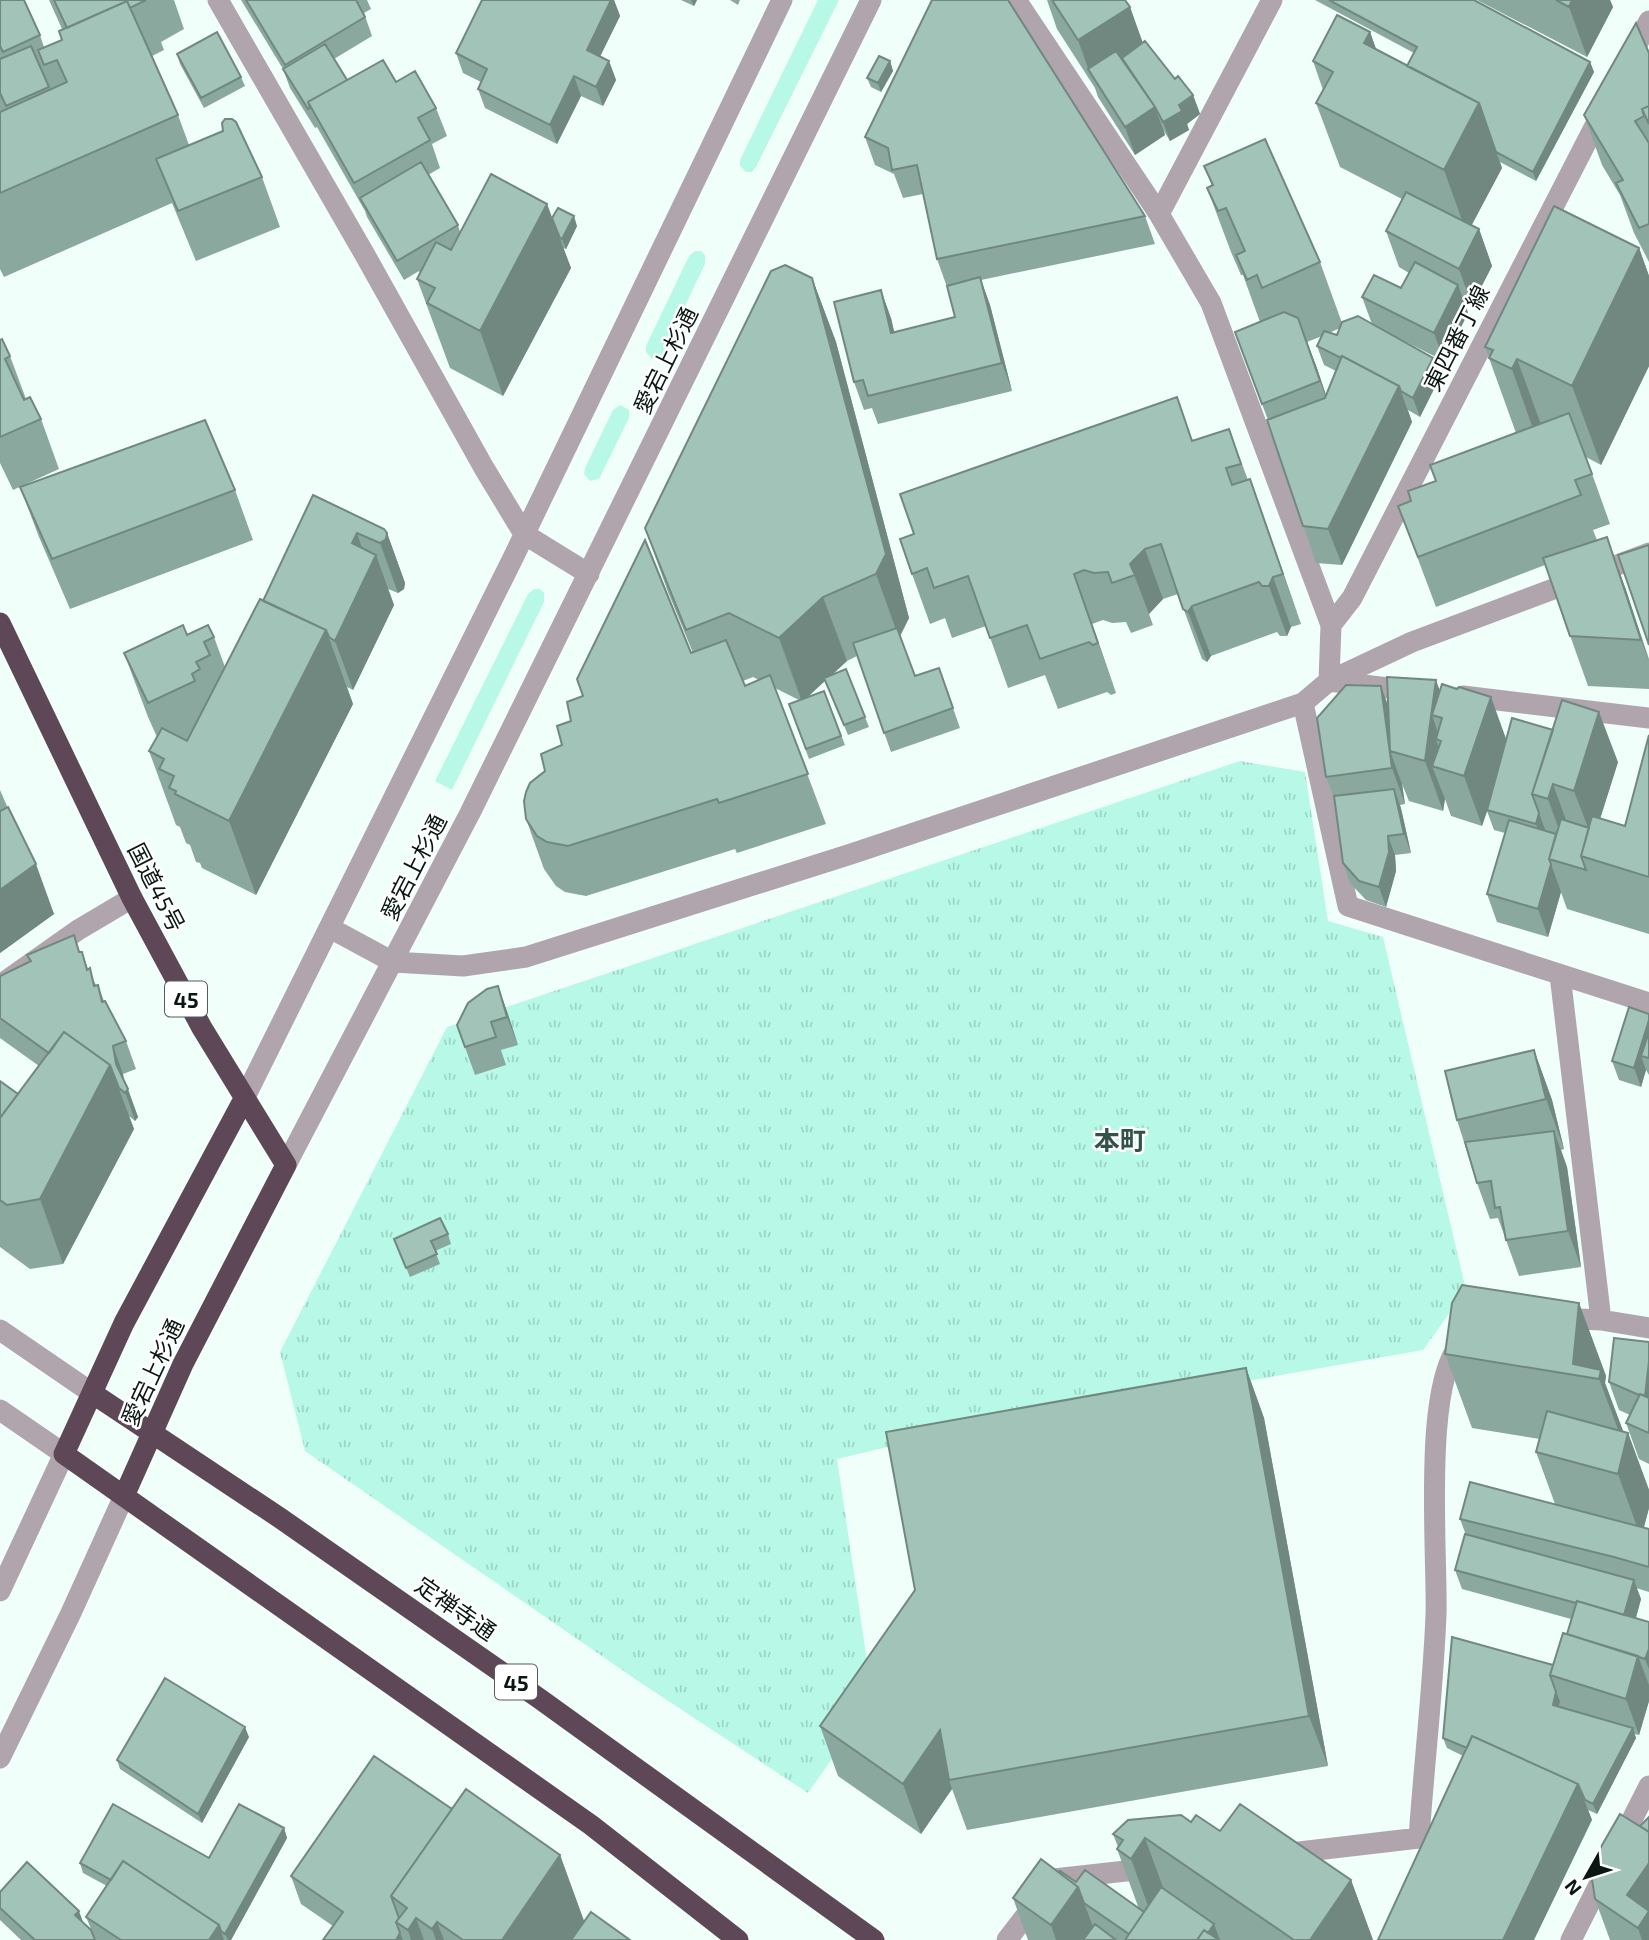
<svg xmlns="http://www.w3.org/2000/svg" width="1649" height="1940" font-family="'Exo 2','Noto Sans JP',sans-serif">
<style>
.grass{fill:#b7f9e6}
.park{fill:url(#park-tufts)}
.lines{fill:none;stroke-linecap:round;stroke-linejoin:round}
.minor{stroke:#b1a5ad;stroke-width:21}
.highway{stroke:#5e4756;stroke-width:21}
.wall{fill:#8aa89e;fill-rule:evenodd}
.shaded-wall{fill:#718881}
.building{fill:#a1c3b8;stroke:#718881;stroke-width:2}
.labels{text-anchor:middle;dominant-baseline:central;stroke-width:5;stroke-linejoin:round;paint-order:stroke}
.shield{fill:#fff;stroke:#545d5a;stroke-width:2}
.shield-label{font-size:21px;font-weight:bold;fill:#0a1713}
.street-label{font-size:23px;fill:#0a1713;stroke:#fff}
.quarter-label{font-size:26px;font-weight:bold;fill:#345249;stroke:#fff}
</style>
<defs>
<pattern id="park-tufts" width="24" height="20" patternUnits="userSpaceOnUse" patternTransform="scale(1.75)"><rect width="24" height="20" fill="#b7f9e6"/><path d="M3 7l-1-3M5 7V3M7 7l1-3M15 17l-1-3M17 17v-4M19 17l1-3" fill="none" stroke="#9cd5c4"/></pattern>
</defs>
<rect width="100%" height="100%" fill="#f1fffa"/>
<!-- grass -->
<path class="grass" d="M818 0H839L756 167 752 172H746L740 166V160Z
M695 251H701L705 255V264L662 354 658 358 652 359 646 352V346L689 256Z
M620 405 629 410V418L599 479 590 481 584 474 585 468 613 410Z
M534 589H540L544 593V602L452 790 435 781 528 594Z"/>
<!-- park -->
<path class="park" d="M1240 761 1305 772 1328 921 1383 937 1466 1290 1423 1350 930 1437 837 1459 873 1701 808 1793 638 1681 305 1451 280 1352 447 1027Z"/>
<g class="lines">
<!-- minor -->
<path class="minor" d="M218 0 365 255 484 468 524 534 589 574
M1016 0 1159 214 1211 303 1331 625
M1629 60 1649 21
M1159 214 1272 0
M1329 681 1331 625 1352 598 1603 110
M1329 681 1414 691
M1463 696 1649 718
M1303 703 1348 906 1649 1003
M330 928 393 962 463 966 526 957 851 854 1303 703 1329 681 1412 642 1649 553
M1560 975 1601 1320
M0 985 78 930 132 898
M244 1099 512 560 782 0
M286 1165 470 813 871 0
M1558 1318 1601 1320 1649 1328
M0 1330 92 1393
M0 1410 64 1454 0 1591
M0 1758 70 1615 124 1496
M1282 1854 1419 1838C1424 1764 1433 1690 1436 1615 1438 1557 1421 1376 1464 1340
M1007 1940 1054 1879 1153 1868
M1571 1940 1649 1786"/>
<!-- highway -->
<path class="highway" d="M0 623 132 898 202 1028 286 1165 183 1364 124 1496
M244 1099 124 1323 64 1454 591 1825 738 1940
M92 1393 280 1518 540 1699 874 1940"/>
</g>
<!-- wall -->
<path class="wall" d="M0 0 40 35 44 47 62 40V29L49 0H174L184 29 161 42 164 50 152 56 178 115 189 145 262 177 280 227 196 261 172 203 4 277 0 269Z
M241 0H367L371 9 364 13 372 36 334 59 347 80 396 82 436 108 447 136 432 144 440 168 428 175 458 225 460 232 547 204 552 218 577 226 566 249 563 248 571 268 503 396 450 368 417 279 420 273 419 271 404 280 367 217 365 211 317 127 315 128 290 88 283 69Z
M482 0H614L620 16 600 56 609 61 616 80 603 106 581 96 557 144 485 108 478 89 481 82 463 73 456 53Z
M681 0H697L694 6Z
M730 0H740L738 5Z
M1047 0H1125L1130 7 1142 43 1175 79 1193 95 1200 114 1187 124 1189 130 1170 141 1164 131 1165 135 1135 155 1098 97 1095 88 1057 29Z
M1315 0H1474L1590 62 1594 72 1536 181 1500 162 1502 168 1471 226 1479 229 1492 266 1472 305 1464 300 1468 313 1444 361 1384 331 1440 377 1420 417 1408 410 1412 422 1342 565 1316 563 1268 420 1235 332 1260 322 1243 275H1241L1231 252 1207 188 1212 186 1204 166 1320 262 1342 323 1372 324 1362 297 1401 288 1409 273 1399 267 1386 231 1402 199 1340 167 1316 103 1323 90 1313 61 1370 32 1376 49 1407 66 1414 53ZM1340 328 1337 335 1329 333ZM1322 336 1317 346 1324 365 1336 371 1326 395 1307 342Z
M1477 0H1610L1613 7 1587 57Z
M1649 53V262L1634 233 1620 195 1602 165 1584 115Z
M177 54 241 77 245 86 204 108 180 64Z
M890 61 893 71 881 92 871 87 867 78Z
M865 137 1145 216 1155 244 981 280 990 305 1012 391 878 424 872 408 864 410 854 382 891 318 894 332 955 317 947 287 937 259 923 194 903 198 894 174 875 165Z
M1639 248 1649 276V366L1601 465 1586 457 1610 524 1593 530 1597 540 1625 587 1649 659V689L1588 686 1545 565 1436 607 1398 506 1411 501 1436 481 1430 465 1516 433 1485 347Z
M812 278 836 342 909 618 900 636 915 676 939 668 960 728 891 752 857 656 847 661 832 675 846 669 869 727 848 735 825 680 807 698 824 691 845 745 809 759 789 704 799 700 775 688 826 824 737 853 735 849 586 896 565 892 556 886 544 869 526 819 545 771 562 745 571 721 693 653 668 592 645 528ZM753 677 759 680 745 686 743 681Z
M0 340 10 356 26 399 41 419 59 469 13 490 0 463Z
M1229 429 1248 480 1250 479 1301 624 1291 627 1287 636H1280L1277 632 1211 656 1207 662 1202 659 1178 594 1163 599 1149 614 1153 625 1131 633 1126 622 1112 623 1103 620 1092 624 1116 693 1111 695 1107 692 1058 709 1045 675 1008 688 986 626 952 638 945 618 930 624 912 574 1193 441Z
M20 487 235 490 253 540 70 609 39 537Z
M313 495 387 533 405 583 404 589 398 593 388 589 394 605 353 690 347 687 353 704 256 895 202 868 200 863 196 862 190 845 186 843 180 827 176 825 149 751 157 737 148 717 124 653 187 635 214 637 225 667 263 601Z
M1439 691 1507 740 1618 762 1600 819 1625 826 1649 735V934L1567 909 1561 892 1548 937 1497 922 1487 894 1505 833 1494 830 1487 811 1482 826 1451 816 1445 799 1443 811 1409 801 1402 784 1405 804 1400 805 1411 853 1395 855 1396 871 1386 907 1366 900 1350 883 1343 863 1334 797 1326 777 1389 706Z
M0 790 54 914 0 953Z
M74 935 80 952H82L88 969 96 985H98L104 1001 126 1041 136 1069 123 1074 124 1081 138 1117 135 1121 129 1116 134 1129 63 1264 30 1269 0 1247V1081L18 1094 39 1066 0 1038V976L29 962 27 955Z
M498 986 518 1045 501 1050 506 1065 475 1075 457 1025Z
M1649 1014V1075L1646 1070 1641 1087 1619 1080 1612 1061Z
M1534 1050 1552 1100 1564 1149 1561 1150 1567 1167 1581 1267 1519 1276 1498 1218 1490 1219 1477 1183 1457 1120Z
M448 1234 451 1244 435 1251 440 1264 410 1277 394 1239Z
M1579 1303 1606 1376 1605 1383 1623 1432 1628 1433 1649 1490V1508L1644 1527 1649 1529V1592L1636 1588 1641 1599 1636 1618 1649 1622V1701L1639 1735 1634 1734 1636 1738 1597 1814 1588 1810 1592 1820 1447 1748 1443 1738 1553 1665 1567 1634 1571 1619 1462 1589 1455 1570 1466 1535 1460 1519 1555 1504 1536 1452 1540 1439 1472 1428 1445 1354Z
M1649 1342V1464L1639 1459 1626 1423 1630 1415 1619 1410 1609 1382Z
M1246 1368 1264 1418 1328 1766 967 1830 952 1789 921 1834 838 1776 820 1726Z
M249 1737 202 1823 120 1769 117 1760Z
M452 1809 560 1855 584 1922 630 1940H323L333 1926 301 1904 291 1876Z
M1191 1822 1220 1831 1351 1880 1373 1940H1028L1013 1898 1058 1872 1076 1882 1139 1909 1117 1849 1118 1847 1113 1834Z
M1640 1826 1649 1940H1610L1595 1899Z
M284 1828 287 1838 231 1940H21L0 1920V1892L84 1923 91 1929 86 1917 107 1886 83 1873 80 1863 209 1858Z"/>
<!-- shaded-wall -->
<path class="shaded-wall" d="M611 0H614L620 16 594 69 587 50Z
M691 0H697L694 6Z
M1572 0H1610L1613 7 1587 57 1569 7Z
M1130 7 1148 57 1089 71 1078 40Z
M1370 32 1393 97 1364 43Z
M609 61 616 80 603 106 596 87Z
M890 61 893 71 881 92 878 83Z
M1590 62 1594 72 1536 181 1533 172Z
M574 76 581 96 557 144 550 125Z
M1193 95 1200 114 1187 124 1189 130 1170 141 1163 122 1179 105Z
M1479 103 1502 168 1467 234 1444 170Z
M1155 107 1165 135 1135 155 1125 127Z
M547 204 571 268 503 396 480 331Z
M574 216 577 226 566 249 562 239Z
M1479 229 1492 266 1472 305 1459 269Z
M1639 248 1649 276V366L1601 465 1572 386Z
M980 277 990 305 1012 391 1002 363Z
M812 278 836 342 909 618 899 638 876 574Z
M1458 285 1468 313 1444 361 1434 333Z
M881 290 891 318 901 361 891 333Z
M1298 318 1317 368 1338 431 1320 381Z
M1433 358 1440 377 1420 417 1413 398Z
M1517 359 1546 438 1540 449 1512 369Z
M1399 386 1412 422 1342 565 1328 529Z
M1250 479 1268 529 1301 624 1283 574Z
M357 533 369 569 376 555 394 605 353 690 335 641 352 543Z
M387 533 405 583 404 589 398 593 380 543Z
M1607 537 1625 587 1649 662 1641 640Z
M1145 549 1163 599 1149 614 1130 564Z
M1074 574 1092 624 1116 693 1098 643Z
M1273 577 1291 627 1287 636 1269 586Z
M823 597 847 661 802 702 779 638Z
M1192 606 1211 656 1207 662 1188 612Z
M326 630 353 704 256 895 229 821Z
M1436 680 1454 730 1442 718 1432 715 1449 764 1441 741 1436 739 1447 770 1432 766 1445 799 1443 811 1425 761Z
M1381 686 1394 722 1390 751 1402 784 1405 804 1392 768Z
M1491 697 1509 747 1482 826 1464 776Z
M1599 712 1618 762 1593 841 1574 791Z
M1553 784 1571 834 1566 849 1548 799Z
M1394 789 1401 808 1411 853 1404 834Z
M1539 813 1546 832 1543 843 1536 824Z
M1388 836 1395 855 1396 871 1386 907 1379 887Z
M36 864 54 914 0 953V890Z
M1551 864 1561 892 1548 937 1538 909Z
M498 986 508 1014 518 1045 507 1017Z
M1649 1020V1058L1641 1056 1646 1070 1641 1087 1634 1068Z
M113 1046 123 1074 126 1092 128 1089 138 1117 135 1121 116 1064Z
M1534 1050 1552 1100 1564 1149 1546 1099Z
M110 1065 134 1129 63 1264 40 1199Z
M1554 1131 1567 1167 1581 1267 1568 1231Z
M1579 1303 1606 1376 1605 1383 1627 1441 1628 1433 1649 1490V1508L1641 1538 1618 1474 1625 1448 1599 1379 1573 1364Z
M1649 1361V1409L1645 1398Z
M1246 1368 1264 1418 1328 1766 1309 1716Z
M1634 1580 1641 1599 1631 1635 1624 1616Z
M1649 1649V1669L1645 1659Z
M1638 1656 1649 1685V1701L1639 1735 1626 1699Z
M1556 1692 1560 1701 1557 1715 1553 1705Z
M245 1727 249 1737 202 1823 198 1814Z
M1633 1728 1636 1738 1597 1814 1593 1804Z
M940 1730 949 1780 952 1789 921 1834 903 1784Z
M1578 1784 1592 1820 1534 1940H1503Z
M474 1825 437 1922 444 1940H436L432 1929 416 1918 424 1940H411L408 1930Z
M284 1828 287 1838 231 1940H228L225 1934Z
M1145 1838 1172 1912 1158 1933 1131 1859Z
M560 1855 587 1929 579 1940H502Z
M1649 1863V1940H1642L1627 1895Z
M1351 1880 1373 1940H1310Z
M1078 1887 1097 1937 1095 1940H1056L1051 1925Z
M79 1911 86 1930 75 1915Z
M1214 1924 1220 1940H1203Z
M219 1925 224 1940H209Z
M400 1933 403 1940H396Z"/>
<!-- building -->
<path class="building" d="M0 0H24L40 35 3 52 0 46Z
M54 0H146L130 8 127 1 67 28Z
M246 0H356L365 17 285 65Z
M482 0H611L587 50 609 61 596 87 574 76 550 125 478 89 487 69 456 53Z
M932 0H1008L1145 216 937 259 917 165 892 170 888 148 865 137Z
M1052 0H1125L1130 7 1078 40Z
M1329 0H1474L1590 62 1533 172 1496 152 1479 103 1407 66 1417 47Z
M1556 0H1572L1569 7Z
M127 1 178 115 0 193V112L67 82 57 60 44 65 38 50 62 40 59 31Z
M1337 15 1370 32 1364 43 1479 103 1444 170 1316 103 1333 72 1313 61Z
M1636 23 1649 53V106L1642 109 1644 116 1635 121 1649 143V224L1639 228 1616 183 1623 180 1584 115Z
M217 32 241 77 201 98 177 54Z
M1145 41 1175 79 1178 76 1193 95 1179 105 1182 111 1163 122 1155 107 1122 58Z
M325 44 347 80 308 102 310 108 308 109 283 69Z
M31 46 49 87 6 106 0 93V59Z
M1116 51 1155 107 1125 127 1088 69Z
M879 56 890 61 878 83 867 78Z
M383 60 396 82 415 71 436 108 418 118 430 140 354 183 308 102Z
M1649 106V124L1642 109Z
M225 119H232L236 122 262 177 178 211 156 159 223 131 222 123Z
M1265 139 1320 262 1262 288 1257 275 1247 280 1236 255 1245 251 1226 208 1218 211 1207 188 1213 185 1204 166Z
M421 162 458 225 397 261 360 198Z
M491 174 547 204 480 331 427 303 435 288 417 279 436 242 451 250Z
M1406 192 1479 229 1459 269 1386 231Z
M1554 206 1639 248 1572 386 1517 359 1512 369 1489 358 1493 350 1485 347Z
M558 208 574 216 562 239 560 238 552 218Z
M1415 262 1458 285 1434 333 1362 297 1374 275 1401 288Z
M785 265 812 278 886 554 876 574 823 597 779 638 729 613 686 630 645 528 771 271Z
M980 277 1002 363 868 396 863 380 854 382 834 302 881 290 891 333 955 317 947 286Z
M1284 312 1298 318 1320 381 1262 404 1235 332Z
M1358 316 1433 358 1413 398 1401 391 1399 386 1342 356 1341 358 1317 346 1324 331 1337 335 1342 322Z
M2 339 10 356 5 359 24 400 30 397 41 419 0 437V340Z
M1342 356 1399 386 1328 529 1303 526 1267 420 1325 398Z
M1177 397 1192 441 1229 429 1241 464 1226 468 1232 485 1250 479 1283 574 1273 577 1269 586H1262L1259 582 1192 606 1188 612 1183 609 1161 544 1145 549 1130 564 1135 575 1112 583 1108 572 1094 573 1084 570 1074 574 1098 643 1093 645 1089 642 1040 659 1027 625 990 638 968 576 934 588 927 568 912 574 900 539 914 534 900 494Z
M1569 413 1592 474 1575 480 1581 495 1418 557 1398 506 1411 501 1408 491 1436 481 1430 465Z
M205 420 235 490 52 559 20 487Z
M313 495 384 529 387 533 386 539 380 543 357 533 352 543 376 555 335 641 329 637 326 630 263 601Z
M1607 537 1641 640 1570 636 1543 558Z
M645 540 691 653 726 640 745 686 770 675 808 774 719 803 717 799 568 846 547 842 537 836 526 819 524 801 526 792 530 783 545 771 541 754 562 745 557 726 571 721 567 702 583 696 577 679Z
M1649 545V645L1618 555Z
M260 599 326 630 229 821 175 794 176 791 169 788 174 776 159 769 164 759 149 751 162 728 187 741Z
M183 625 187 635 208 625 214 637 204 642 210 655 196 662 200 669 192 674 195 681 148 703 124 653Z
M897 628 915 676 939 668 953 708 884 733 853 643Z
M846 669 865 717 844 725 824 678Z
M1387 677 1436 680 1425 761 1390 751Z
M1442 684 1457 689 1459 687 1491 697 1464 776 1432 766 1441 741 1436 739 1442 718 1432 715Z
M1346 685 1381 686 1392 768 1326 777 1317 718Z
M824 691 841 736 806 749 789 704Z
M1562 700 1599 712 1574 791 1553 784 1548 799 1532 794Z
M1512 718 1553 730 1532 794 1539 813 1536 824 1487 810Z
M1649 735V877L1581 856 1592 816 1625 826Z
M1394 789 1404 834 1388 836 1389 852 1379 887 1359 881 1343 863 1334 796Z
M8 807 36 864 0 890V811Z
M1561 819 1589 828 1581 856 1586 870 1549 859Z
M1509 820 1556 834 1549 859 1551 864 1538 909 1487 894Z
M74 935 79 952H82L87 970 90 968 94 986 98 985 102 1002 105 1001 126 1041 113 1046 116 1064 128 1089 125 1093 119 1088 110 1065 64 1032 49 1053 0 1018V976L31 961 27 955Z
M498 986 507 1017 491 1022 496 1037 465 1047 457 1025 468 1003 487 989Z
M1629 1007 1649 1014V1020L1634 1068 1612 1061Z
M64 1032 110 1065 40 1199 7 1205 0 1200V1118Z
M1649 1032V1058L1641 1056Z
M1534 1050 1546 1099 1457 1120 1445 1071Z
M0 1081 18 1094 0 1118Z
M1554 1131 1568 1231 1506 1240 1500 1207 1495 1208 1491 1181 1477 1183 1465 1142Z
M440 1218 448 1234 431 1241 437 1254 406 1268 394 1239Z
M1462 1285 1579 1303 1573 1364 1601 1370 1599 1379 1445 1354 1452 1303Z
M1614 1338 1649 1342V1361L1645 1396 1640 1394 1639 1395 1609 1382Z
M1246 1368 1309 1716 949 1780 940 1730 903 1784 820 1726 915 1590 886 1432Z
M1640 1394 1649 1398V1433L1626 1423Z
M1547 1411 1628 1433 1618 1474 1536 1452Z
M1470 1482 1649 1529V1567L1614 1557 1460 1519Z
M1465 1534 1634 1580 1624 1615 1577 1601 1576 1603 1455 1570Z
M1577 1601 1649 1622V1649L1645 1659 1567 1634Z
M1563 1633 1638 1656 1626 1699 1550 1675Z
M1452 1637 1553 1665 1550 1675 1556 1692 1553 1705 1633 1728 1593 1804 1585 1800 1578 1784 1472 1736 1467 1748 1443 1738Z
M165 1678 245 1727 198 1814 117 1760Z
M1472 1736 1578 1784 1503 1940H1378Z
M374 1756 452 1809 391 1896 399 1918 396 1922 400 1933 396 1940H323L343 1912 291 1876Z
M466 1789 560 1855 502 1940H463L437 1922 432 1929 416 1918 408 1930 396 1922 407 1908 391 1896Z
M113 1804 209 1858 239 1804 284 1828 225 1934 221 1931 219 1925 123 1861 111 1880 80 1863Z
M1240 1804 1351 1880 1310 1940H1294L1145 1838 1131 1859 1117 1849 1123 1840 1113 1834 1128 1820 1181 1815 1191 1822 1196 1815 1220 1831Z
M1620 1814 1649 1832V1863L1627 1895 1649 1911 1638 1928 1595 1899 1590 1866Z
M1649 1817V1832L1640 1826Z
M1041 1859 1078 1887 1051 1925 1013 1898Z
M123 1861 219 1925 209 1940H121L86 1917Z
M27 1862 79 1911 75 1915 91 1930 95 1940H35L0 1908V1892Z
M1085 1870 1144 1912 1129 1934 1084 1903 1078 1887 1058 1872 1060 1871 1076 1882Z
M1161 1887 1214 1924 1208 1933 1204 1930 1197 1940H1125Z
M591 1912 630 1940H571Z
M1095 1924 1116 1940H1083Z
M1204 1930 1219 1940H1197Z"/>
<g class="labels">
<!-- shield labels -->
<g class="shield">
<rect x="165" y="981.5" width="42" height="35" rx="5"/>
<rect x="495" y="1664.5" width="42" height="35" rx="5"/>
</g>
<g class="shield-label">
<text x="186" y="999">45</text>
<text x="516" y="1682">45</text>
</g>
<!-- street labels -->
<g class="street-label">
<text transform="translate(1456 338) rotate(-63)">東四番丁線</text>
<text transform="translate(665 360) rotate(-64)">愛宕上杉通</text>
<text transform="translate(413 867) rotate(-63)">愛宕上杉通</text>
<text transform="translate(157 887) rotate(63)">国道45号</text>
<text transform="translate(152 1372) rotate(-65)">愛宕上杉通</text>
<text transform="translate(456 1608) rotate(35)">定禅寺通</text>
</g>
<!-- quarter labels -->
<g class="quarter-label">
<text x="1120" y="1139">本町</text>
</g>
</g>
<!-- north arrow -->
<g transform="translate(1586 1877) rotate(231)" stroke="#ffffff" stroke-width="5" paint-order="stroke">
<path d="M0-5L12 26L0 18L-12 26Z" fill="#0a1713"/>
<text y="-10" font-size="19" font-weight="bold" text-anchor="middle" fill="#0a1713">N</text>
</g>
</svg>
